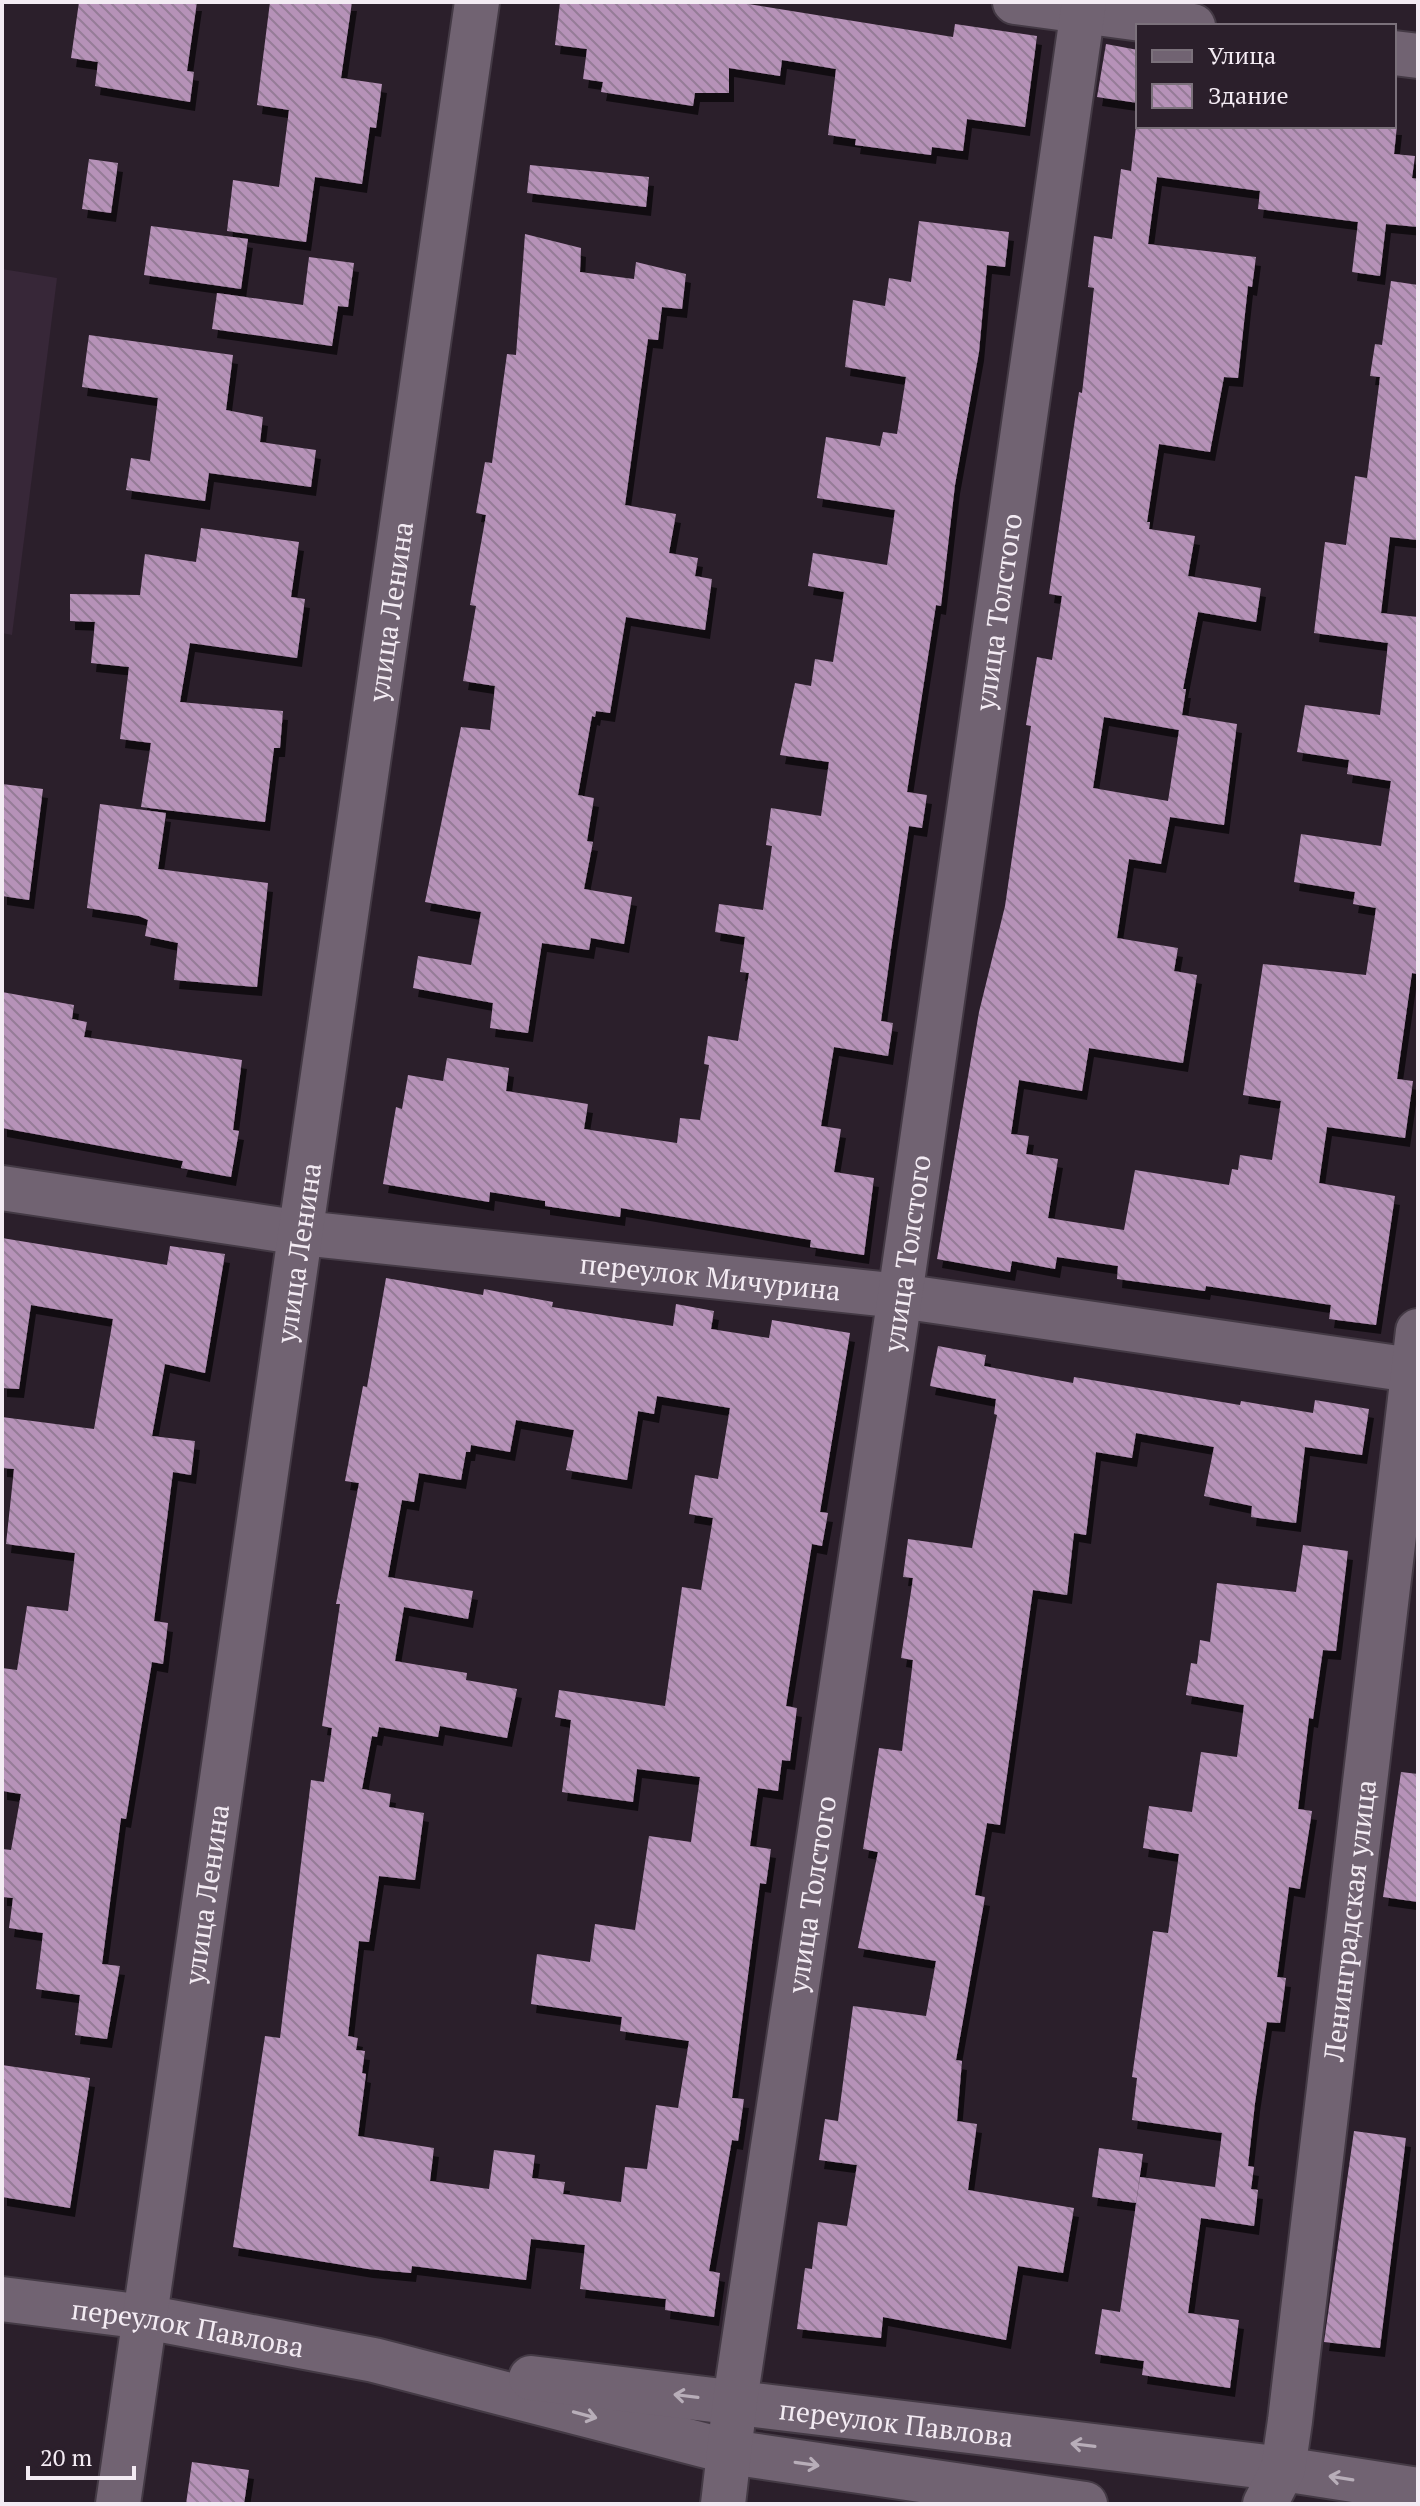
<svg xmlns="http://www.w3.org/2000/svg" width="1420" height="2506" font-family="'PT Serif',serif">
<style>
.built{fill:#372738}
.building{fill:url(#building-back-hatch);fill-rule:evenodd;filter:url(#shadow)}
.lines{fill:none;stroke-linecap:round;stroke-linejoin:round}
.minor-casing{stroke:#443a45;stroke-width:48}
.minor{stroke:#716372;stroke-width:44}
.oneway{stroke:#b8aeb9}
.labels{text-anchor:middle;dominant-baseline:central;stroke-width:8;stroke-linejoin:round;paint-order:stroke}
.street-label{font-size:28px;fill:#f3ebf3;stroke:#2b1f2b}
</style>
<defs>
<pattern id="building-back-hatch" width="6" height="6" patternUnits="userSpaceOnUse" patternTransform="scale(2)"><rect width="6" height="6" fill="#b692b8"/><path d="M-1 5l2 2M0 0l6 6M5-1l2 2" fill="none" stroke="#957b97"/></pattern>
<filter id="shadow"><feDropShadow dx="5" dy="9" stdDeviation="0" flood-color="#0009"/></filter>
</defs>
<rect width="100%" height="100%" fill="#2b1f2b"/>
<!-- built -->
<path class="built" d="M2 269 57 278 12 635 2 633Z"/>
<!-- building -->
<path class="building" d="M79 2H197L187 71 194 72 190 102 95 86 98 62 71 58Z
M270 2H352L341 78 382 84 376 128 370 127 362 184 315 177 306 242 227 231 233 180 279 187 289 110 257 105Z
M560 2H736L953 37 955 24 1037 36 1025 127 967 119 963 151 932 147 931 155 855 145 856 139 828 135 836 69 782 60 780 76 729 68V93H695L693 106 601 92 603 82 583 79 587 49 555 45Z
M1106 44 1138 50V103L1097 97Z
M1136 126 1190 129V126H1397L1394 154 1415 156 1412 178 1418 179V227L1386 224 1380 276 1352 272 1358 222 1258 209 1260 191 1157 177 1148 244 1256 257 1252 287 1248 286 1238 378 1224 377 1210 452 1159 444 1147 522H1150L1149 529 1195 536 1188 576 1261 588 1256 622 1198 612 1183 689H1186L1182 715 1237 724 1224 825 1170 817 1161 864 1129 859 1117 938 1178 948 1174 971 1197 975 1183 1063 1089 1048 1082 1091 1019 1080 1011 1134 1029 1136 1026 1154 1058 1159 1048 1218 1124 1230 1135 1170 1229 1185 1232 1169 1238 1170 1240 1155 1272 1160 1281 1101 1243 1095 1263 964 1366 975 1376 908 1353 904 1355 892 1294 882 1301 834 1381 846 1391 781 1347 774 1349 760 1297 752 1305 705 1380 715 1388 643 1314 633 1325 542 1346 545 1355 476 1367 478 1380 377 1370 376 1375 344 1382 345 1391 281 1418 285V540L1390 537 1381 613 1418 617V974L1412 973 1397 1079 1413 1081 1405 1138 1327 1127 1319 1183 1395 1196 1376 1325 1329 1319 1331 1305 1206 1286 1205 1291 1117 1279 1118 1266 1057 1257 1055 1269 1012 1261 1010 1272 937 1259 979 1012 1005 906 1031 726 1026 725 1037 657 1052 660 1062 596 1049 594 1079 392 1082 393 1094 288 1088 287 1094 236 1112 239 1121 169 1131 171ZM1104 717 1179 730 1168 801 1093 788Z
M89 159 118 163 111 213 82 209Z
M530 165 649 177 646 207 527 193Z
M919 221 1009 232 1005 267 987 265 979 352 955 485 941 606 936 605 907 792 927 795 922 828 909 826 892 942 881 1021 893 1023 888 1056 834 1047 821 1126 841 1129 834 1172 874 1178 864 1255 810 1247 811 1240 621 1208 620 1217 545 1206V1201L490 1192 489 1202 383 1184 396 1107 402 1109 408 1075 443 1081 447 1058 509 1068 506 1091 588 1104 584 1129 677 1143 680 1118 700 1120 709 1065 704 1064 708 1036 738 1041 749 973 740 972 745 937 715 932 719 904 763 910 772 846 766 845 771 808 821 816 829 762 780 755 795 683 811 686 815 659 833 662 844 592 808 586 813 553 887 565 895 510 817 498 826 437 880 446 883 432 897 434 906 377 845 367 853 300 885 306 889 278 911 282Z
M151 226 248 239 241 289 144 275Z
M525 234 581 248 580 272 634 279 636 262 686 274 682 309 662 307 658 340 648 339 625 505 676 514 669 553 698 558 695 576 712 579 705 630 626 617 610 713 596 711 595 717 592 716 578 795 594 798 587 841 593 842 584 889 632 897 624 944 591 938 589 950 542 943 528 1033 490 1028 493 1003 413 988 418 956 471 965 481 912 425 902 461 727 490 730 495 686 463 681 476 606 470 605 486 515 476 513 485 462 492 463 507 354 516 355Z
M309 257 354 263 348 307 338 306 332 346 212 329 217 293 303 305Z
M89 335 233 355 226 410 263 417 260 442 316 450 311 487 209 473 205 501 126 490 131 458 150 461 158 398 82 387Z
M201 528 299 542 291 597 305 599 297 658 190 643 180 702 283 711 280 748H274L265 822 141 807 151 743 120 739 129 667 91 663 95 622 70 621V594L140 595 145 554 196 562Z
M2 784 43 789 29 900 2 896Z
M100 804 166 813 158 869 268 883 257 987 174 980 178 943 145 936 148 920 139 916 87 908Z
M2 992 74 1005 72 1019 87 1022 84 1037 242 1060 233 1130 239 1131 231 1177 181 1168 183 1161 2 1128Z
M2 1238 167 1265 170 1246 225 1254 205 1373 165 1364 152 1436 195 1441 191 1475 173 1472 154 1621 168 1623 163 1664 152 1662 126 1819 121 1818 102 1964 120 1966 107 2039 75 2035 80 1995 36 1989 43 1933 9 1928 13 1898 2 1897V1849L11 1850 21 1794 2 1791V1668L17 1670 27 1606 68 1611 75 1553 6 1544 14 1469 2 1468V1417L94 1429 113 1319 31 1305 19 1389 2 1388Z
M386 1278 483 1295 484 1289 553 1302 552 1307 673 1326 676 1304 714 1311 711 1329 769 1338 772 1320 850 1333 820 1512 828 1513 822 1546 812 1544 786 1706 797 1708 790 1761 782 1760 778 1791 758 1788 750 1846 771 1849 766 1884 760 1883 732 2098 744 2099 738 2141 732 2140 709 2271 720 2273 714 2317 665 2310 666 2299 580 2289 585 2245 531 2239 526 2280 412 2266 411 2273 368 2269 233 2247 265 2036 280 2038 311 1780 324 1782 332 1728 322 1726 340 1604H336L359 1483 345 1481 363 1386 367 1387ZM657 1396 730 1408 718 1479 695 1475 689 1514 713 1518 701 1590 682 1587 665 1706 559 1690 555 1717 571 1720 562 1792 633 1802 637 1769 700 1777 691 1842 649 1836 635 1930 595 1924 590 1962 537 1954 531 2004 622 2017 620 2031 689 2041 678 2108 656 2105 647 2169 625 2167 621 2202 563 2194 565 2182 532 2178 535 2155 494 2150 489 2189 430 2181 434 2148 358 2136 366 2074 362 2073 365 2051 356 2050 358 2038 348 2036 359 1941 369 1942 379 1876 415 1880 424 1813 389 1807 391 1794 362 1789 372 1736 377 1737 379 1727 438 1737 440 1726 507 1738 517 1689 466 1680 467 1673 395 1661 404 1607 468 1619 473 1591 388 1577 402 1500 414 1502 419 1473 461 1480 466 1452H470L471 1445 510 1452 516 1420 574 1430 566 1470 627 1480 638 1411 654 1414Z
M938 1346 986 1355 984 1366 1073 1383 1074 1377 1240 1405 1241 1401 1313 1413 1315 1400 1369 1409 1362 1455 1305 1447 1296 1523 1251 1517 1252 1506 1204 1496 1214 1447 1136 1433 1132 1458 1096 1452 1086 1535 1074 1533 1067 1595 1033 1590 1000 1825 987 1823 975 1895 985 1897 956 2060 962 2061 957 2121 977 2124 968 2190 1074 2208 1063 2273 1018 2266 1006 2340 883 2317 881 2338 797 2329 805 2268 812 2269 818 2222 847 2226 857 2165 819 2160 825 2119 838 2121 853 2006 926 2016 936 1961 858 1948 878 1852 863 1849 879 1748 902 1751 913 1660 901 1658 913 1578 903 1577 908 1539 972 1548 997 1415 994 1414 996 1399 930 1386Z
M1303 1545 1348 1551 1336 1651 1323 1650 1313 1719 1309 1718 1298 1809 1312 1811 1300 1889 1289 1887 1277 1977 1286 1978 1280 2023 1267 2022 1255 2103 1248 2166 1254 2167 1251 2189 1258 2190 1254 2226 1201 2218 1188 2313 1239 2320 1230 2388 1142 2375 1144 2361 1095 2354 1102 2309 1120 2312 1140 2177 1215 2187 1222 2133 1132 2120 1137 2078 1132 2077 1153 1931 1168 1933 1179 1854 1143 1848 1149 1806 1192 1812 1201 1752 1237 1757 1244 1705 1186 1695 1191 1663 1197 1664 1200 1640 1210 1642 1217 1583 1296 1592Z
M1401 1772 1418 1774V1902L1383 1897Z
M2 2065 90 2078 70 2208 2 2197Z
M1354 2131 1406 2138 1380 2348 1324 2342Z
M1099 2148 1143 2154 1136 2203 1092 2197Z
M192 2462 249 2470 244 2504H186Z"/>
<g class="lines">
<!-- minor casing -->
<g class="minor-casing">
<g id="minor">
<path d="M1015 2 1193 26"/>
<path d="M1394 53 1418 56"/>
<path id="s1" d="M2 1188 302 1233 900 1296 1418 1371"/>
<path id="s2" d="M2 2299 145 2317 374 2360 730 2452 1085 2504"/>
<path id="s3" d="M531 2378 1283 2469 1418 2490"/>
<path id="s4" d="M118 2504 477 2"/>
<path id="s5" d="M723 2504 735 2401 900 1296 1084 2"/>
<path id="s6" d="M1265 2504 1283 2469 1290 2421 1418 1331"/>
</g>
</g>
<!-- minor -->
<use href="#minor" class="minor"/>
</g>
<!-- one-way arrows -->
<defs><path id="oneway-shaft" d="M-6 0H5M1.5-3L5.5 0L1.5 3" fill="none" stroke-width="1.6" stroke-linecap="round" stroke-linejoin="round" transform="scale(2)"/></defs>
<g class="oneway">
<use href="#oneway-shaft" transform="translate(686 2396) rotate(-173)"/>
<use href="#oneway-shaft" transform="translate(585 2415) rotate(15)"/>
<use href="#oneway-shaft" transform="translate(1083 2445) rotate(-173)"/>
<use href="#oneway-shaft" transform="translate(807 2464) rotate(8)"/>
<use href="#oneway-shaft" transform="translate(1341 2478) rotate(-171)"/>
</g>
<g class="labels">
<!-- street labels -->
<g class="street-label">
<text stroke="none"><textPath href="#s4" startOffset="1912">улица Ленина</textPath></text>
<text stroke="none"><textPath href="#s5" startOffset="1912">улица Толстого</textPath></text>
<text stroke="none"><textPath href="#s4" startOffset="1264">улица Ленина</textPath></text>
<text stroke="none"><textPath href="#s5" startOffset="1264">улица Толстого</textPath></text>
<text stroke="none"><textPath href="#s1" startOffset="714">переулок Мичурина</textPath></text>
<text stroke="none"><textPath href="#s5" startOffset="616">улица Толстого</textPath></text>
<text stroke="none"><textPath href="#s4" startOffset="616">улица Ленина</textPath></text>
<text stroke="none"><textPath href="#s6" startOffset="592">Ленинградская улица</textPath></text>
<text stroke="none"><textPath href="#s2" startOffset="188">переулок Павлова</textPath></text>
<text stroke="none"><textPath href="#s3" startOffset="368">переулок Павлова</textPath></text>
</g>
</g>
<!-- border -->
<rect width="1420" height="2506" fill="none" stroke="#f3ebf3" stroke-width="8"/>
<!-- legend -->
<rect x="1136" y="24" width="260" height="104" fill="#2b1f2b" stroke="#7b717b" stroke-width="2"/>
<rect x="1152" y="50" width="40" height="12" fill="#716372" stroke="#7b717b" stroke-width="2"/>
<text x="1208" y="64" font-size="24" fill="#f3ebf3">Улица</text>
<rect x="1152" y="84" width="40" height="24" fill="url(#building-back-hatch)" stroke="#7b717b" stroke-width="2"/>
<text x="1208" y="104" font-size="24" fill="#f3ebf3">Здание</text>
<!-- scale -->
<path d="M28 2466v12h106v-12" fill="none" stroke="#f3ebf3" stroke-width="4"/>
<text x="40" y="2466" font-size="24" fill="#f3ebf3" stroke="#2b1f2b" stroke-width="6" paint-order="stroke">20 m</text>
</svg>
